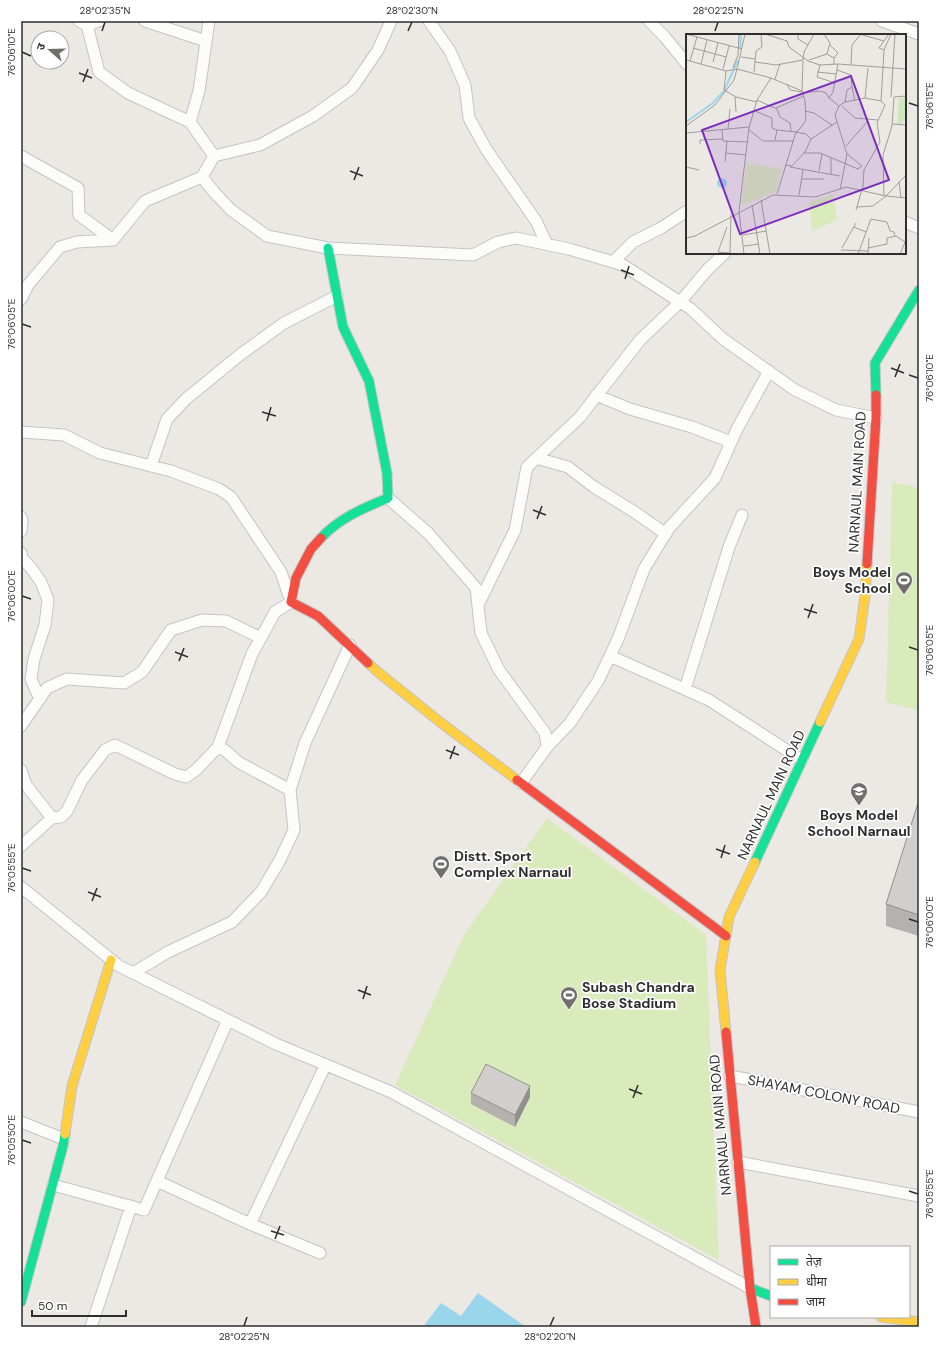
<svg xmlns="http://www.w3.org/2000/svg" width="940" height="1348" font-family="'DM Sans','Noto Sans Devanagari',sans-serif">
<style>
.pitch{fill:#d9eabb}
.water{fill:#99d6ec}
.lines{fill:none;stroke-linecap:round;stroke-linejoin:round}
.street-casing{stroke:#c5c4c5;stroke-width:13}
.fast-casing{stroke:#c5c4c5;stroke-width:11}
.slow-casing{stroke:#c5c4c5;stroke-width:11}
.jam-casing{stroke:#c5c4c5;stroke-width:11}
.street{stroke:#fcfcfb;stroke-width:11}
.fast{stroke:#16e098;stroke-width:9}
.slow{stroke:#ffcf43;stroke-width:9}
.jam{stroke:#f24e42;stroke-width:9}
.wall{fill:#b4b1af}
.shaded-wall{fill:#92908e}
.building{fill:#d1cecb;stroke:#92908e}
.ticks{fill:none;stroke:#2e2e2e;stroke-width:1.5}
.labels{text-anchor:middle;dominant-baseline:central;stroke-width:3.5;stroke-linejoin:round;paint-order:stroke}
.street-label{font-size:14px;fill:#2e2e2e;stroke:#fff}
.poi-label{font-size:14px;font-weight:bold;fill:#2e2e2e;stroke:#fff;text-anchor:start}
.inset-river{fill:none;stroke:#99d6ec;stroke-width:2}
.inset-road{fill:none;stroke:#a09e9b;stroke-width:1}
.view{fill:#7b2cbf;fill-opacity:0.15;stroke:#7b2cbf;stroke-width:2}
.inset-edge{fill:none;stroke:#2e2e2e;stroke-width:2}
.neatline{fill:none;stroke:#2e2e2e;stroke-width:1.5}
.ticks-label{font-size:10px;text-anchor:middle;fill:#2e2e2e}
</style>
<rect width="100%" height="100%" fill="#ece8e4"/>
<!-- pitch -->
<path class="pitch" d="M892 482 919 488V711L886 702Z
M547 818 706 935 719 1260 395 1085 464 935Z"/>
<!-- water -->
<path class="water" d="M478 1293 526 1327H426L425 1324 441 1303 461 1316Z"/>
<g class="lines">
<!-- street casing -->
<g class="street-casing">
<path id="street" d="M79 21 87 25 99 72 128 93 190 122
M145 21 206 41
M209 21 199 91 190 122 214 156 202 177 214 192 231 210 267 236 328 248 473 255 498 242 516 238 569 249 623 265 691 309 723 339 795 390 836 410 876 418
M429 21 450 51 465 85 469 118 486 149 536 221 547 244
M649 21 664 36 687 64
M882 21 919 34
M87 25 99 21
M21 156 78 188 79 215 113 240 145 201 202 177
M214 156 260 145 313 116 352 88 378 50 391 21
M905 222 919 228
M613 262 633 242 661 228 687 211
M21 299 28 285 60 247 77 242 113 240
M596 395 630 409 692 427 731 442
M21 432 64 435 100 453 171 471 219 489 231 497 281 572 291 602 275 612 252 654 218 747 226 751 238 762 290 790
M536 458 568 467 594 487 636 513 666 534
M151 466 167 419 186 399 241 354 284 323 337 296
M388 498 428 533 476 588 481 633 499 670 545 733 547 747 521 783
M21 517 22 521 21 531
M21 553 22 558 31 568 41 582 48 600 45 625 34 659 31 679 40 699
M478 605 515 530 527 467 580 417 640 340 680 302 708 269 725 253
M610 656 709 700 802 760
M685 689 729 547 742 515
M21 726 47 688 67 679 124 683 142 672 171 630 202 620 226 621 261 638
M547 747 570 723 598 681 618 639 644 569 669 528 715 478 737 429 769 371
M21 770 26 785 52 818
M21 846 52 818 61 817 67 811 82 780 105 750 115 745 175 774 186 777 196 770 218 747
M21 887 119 966 276 1044 391 1092 750 1288
M133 973 168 952 232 922 261 892 280 860 294 830 290 790 305 743 350 645
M730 1076 919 1112
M21 1122 64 1139
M738 1162 919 1196
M157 1181 250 1224 320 1253
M53 1185 144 1210 228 1020
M250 1224 325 1066
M91 1327 131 1206"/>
</g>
<!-- fast casing -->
<g class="fast-casing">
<path id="fast" d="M876 395 875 363 919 290
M321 538C339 518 364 508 388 498L387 473 369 381 343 327 328 248
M755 862 820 722
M750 1288 771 1296
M21 1302 63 1146 65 1134"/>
</g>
<!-- slow casing -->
<g class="slow-casing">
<path id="slow" d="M368 663 379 673 440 722 517 780
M820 722 859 639 865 596 867 564
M726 1032 720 970 729 917 755 862
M65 1134 72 1086 111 960
M881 1317 919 1322"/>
</g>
<!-- jam casing -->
<g class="jam-casing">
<path id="jam" d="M321 538 311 549 296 578 291 602 318 616 368 663
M867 564 876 418V395
M517 780 726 936
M726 1032 750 1288 756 1327"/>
</g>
<!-- street -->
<use href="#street" class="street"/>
<!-- fast -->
<use href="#fast" class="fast"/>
<!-- slow -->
<use href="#slow" class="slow"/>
<!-- jam -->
<use href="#jam" class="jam"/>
</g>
<!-- wall -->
<path class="wall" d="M919 800V936L886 926V904Z
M471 1093 530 1097 515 1127 471 1104Z"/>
<!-- shaded-wall -->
<path class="shaded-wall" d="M530 1086V1097L515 1127V1115Z"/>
<!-- building -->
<path class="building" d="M919 800V915L886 904Z
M486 1064 530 1086 515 1115 471 1093Z"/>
<!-- ticks -->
<path class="ticks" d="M102 31 105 22M408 31 412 22M715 31 718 22M22 52 31 56M79 73 92 78M83 82 88 69M909 103 918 106M350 171 363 176M354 180 359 167M621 270 634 275M625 279 629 266M22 324 31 327M891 368 904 373M909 375 918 378M895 377 900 364M262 412 276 416M267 421 271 407M533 510 546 515M537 519 542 506M22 596 31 599M804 609 817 613M808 618 813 604M909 647 918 650M175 652 188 657M179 661 184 648M446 750 459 755M450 759 455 746M716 849 730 854M721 858 725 845M22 868 31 871M88 892 101 897M92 901 97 888M909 919 918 922M358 990 371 995M363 999 367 986M629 1089 642 1094M633 1098 638 1085M22 1140 31 1143M909 1191 918 1194M271 1231 284 1235M275 1239 280 1226M244 1326 247 1317M550 1326 554 1317"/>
<!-- icons -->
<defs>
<g id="stadium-pin" transform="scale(0.9)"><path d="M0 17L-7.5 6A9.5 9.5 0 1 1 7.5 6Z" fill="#706f6e" stroke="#fff"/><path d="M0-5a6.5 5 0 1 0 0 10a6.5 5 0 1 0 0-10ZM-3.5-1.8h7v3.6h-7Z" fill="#fff"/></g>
<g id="school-pin" transform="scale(0.9)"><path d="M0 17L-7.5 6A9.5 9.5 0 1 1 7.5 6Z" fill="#706f6e" stroke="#fff"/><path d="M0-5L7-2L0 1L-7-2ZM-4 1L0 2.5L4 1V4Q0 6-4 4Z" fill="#fff"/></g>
</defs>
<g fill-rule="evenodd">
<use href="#stadium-pin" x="904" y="580"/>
<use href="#school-pin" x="859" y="791"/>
<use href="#stadium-pin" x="441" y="864"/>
<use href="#stadium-pin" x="569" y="995"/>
</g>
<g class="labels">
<!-- street labels -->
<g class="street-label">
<text transform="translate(857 482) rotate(-87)">NARNAUL MAIN ROAD</text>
<text transform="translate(771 795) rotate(-65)">NARNAUL MAIN ROAD</text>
<text transform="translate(824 1094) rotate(11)">SHAYAM COLONY ROAD</text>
<text transform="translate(720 1125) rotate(-95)">NARNAUL MAIN ROAD</text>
</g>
<!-- poi labels -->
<g class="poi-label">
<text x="891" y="572" text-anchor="end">Boys Model<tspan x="891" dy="16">School</tspan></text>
<text x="859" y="815" text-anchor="middle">Boys Model<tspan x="859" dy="16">School Narnaul</tspan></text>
<text x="454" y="856">Distt. Sport<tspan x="454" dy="16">Complex Narnaul</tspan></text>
<text x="582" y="987">Subash Chandra<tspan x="582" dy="16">Bose Stadium</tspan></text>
</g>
</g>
<!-- overview -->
<g transform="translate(686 34)">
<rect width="220" height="220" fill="#ece8e4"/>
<path d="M213 64H220V83L215 91 211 90Z" fill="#cee6be"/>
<path d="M61 129 96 135 90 158 55 172ZM147 160 151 186 126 197 123 168Z" fill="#d9eabb"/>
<path d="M31 149a5 5 0 1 1 10 0a5 5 0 1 1-10 0Z" fill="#99d6ec"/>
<path class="inset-river" d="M54 15 55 0M0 88 27 69 38 57 52 26"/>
<path class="inset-road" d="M0 0 56 15M79 0 101 7 103 13 122 27 134 31 152 30M112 0V5L122 11M138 0 144 9 141 20M173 0 198 7M144 11 152 19 148 24M7 14 40 23M198 16 205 0M55 23 69 25M0 26 40 37 51 35 48 46 29 71 0 92M123 26 141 20 148 24V30M4 27 11 3M27 28 32 9M69 28 90 31 117 26 118 18 128 0M15 30 21 6M134 31 131 43 149 49M165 31 166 11 175 0M47 34 52 21 53 0M37 35 43 12M151 36 165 41 166 53 161 56 159 68M40 37 38 56 50 63 71 68M68 38 70 17 76 13 75 1M131 38 150 40M85 44 116 57 119 67 120 86 113 96 110 98 91 96 89 106M89 45 94 30M101 50 104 56 116 58 117 27M166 53 169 67M117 59 134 57 140 59 143 64M49 63 50 78M205 63 209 0M179 64 195 67M71 66 91 75 94 83 104 89 105 97M153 72 143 64 147 58 152 30 220 35M156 72 169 84 192 86M90 74 118 62M69 77 86 84V94L91 96M119 77 128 79 146 91M206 90 220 91M42 95 44 75M36 96 37 107 61 108M63 96 77 107H108M0 99 63 93M14 110V106L37 105M160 112 182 87M40 119 60 121M117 119H134L172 135 176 132M161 120 176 132M145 124V141M39 128 41 107M99 131 106 132 119 118 125 105M0 133 13 136M104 133 154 142M133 137 136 120M116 145H138M213 148 215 164M154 156 161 120 149 81 153 72 159 68 179 64 182 34M91 160 110 98 120 100 125 105 151 88M113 161 117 136M198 162 197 121 206 92 208 63 220 62M75 166 84 220M66 171 74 220M171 173 187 172 200 162 220 164M170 176 177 152 178 136 194 108 191 89 199 71 195 67 198 16 193 14 203 0M41 193 32 218 44 219M168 193 180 198M57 201 80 197M0 204 9 202 87 161 129 163 160 153 200 162 220 141M58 212 73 210M156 214 170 189M182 214 201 210V204L210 202 219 208M155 216 182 217M44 220 45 181M58 220 53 177 63 94 71 66 85 44 51 35 59 0M172 220 185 185 201 188 204 197 208 198 209 202M182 220 183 204M214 220 220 206"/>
<path class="view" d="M165 42 203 146 54 200 16 96Z"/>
<rect width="220" height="220" class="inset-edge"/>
</g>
<!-- border -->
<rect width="940" height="1348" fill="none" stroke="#ffffff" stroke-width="44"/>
<!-- legend -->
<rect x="770" y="1246" width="140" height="72" fill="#ffffff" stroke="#ababab"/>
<rect x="778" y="1259" width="20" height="6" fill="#16e098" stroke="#ababab"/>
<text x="806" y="1266" font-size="12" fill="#2e2e2e">तेज़</text>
<rect x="778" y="1279" width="20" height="6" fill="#ffcf43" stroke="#ababab"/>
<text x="806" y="1286" font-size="12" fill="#2e2e2e">धीमा</text>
<rect x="778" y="1299" width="20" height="6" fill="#f24e42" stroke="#ababab"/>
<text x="806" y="1306" font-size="12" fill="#2e2e2e">जाम</text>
<!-- north arrow -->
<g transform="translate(50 50) rotate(290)"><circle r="19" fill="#ffffff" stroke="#ababab"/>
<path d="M0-3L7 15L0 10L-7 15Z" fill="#706f6e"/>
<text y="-6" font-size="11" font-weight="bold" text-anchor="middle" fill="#2e2e2e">उ</text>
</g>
<!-- scale -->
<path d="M32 1310v6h94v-6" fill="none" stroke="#2e2e2e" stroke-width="2"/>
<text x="38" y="1310" font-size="12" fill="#2e2e2e" stroke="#ffffff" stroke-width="3" paint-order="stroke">50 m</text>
<rect x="22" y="22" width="896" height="1304" class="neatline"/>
<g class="ticks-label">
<text x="105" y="14">28°02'35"N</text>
<text x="412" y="14">28°02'30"N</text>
<text x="718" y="14">28°02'25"N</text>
<text transform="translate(11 52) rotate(-90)" y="4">76°06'10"E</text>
<text transform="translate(929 106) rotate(-90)" y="4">76°06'15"E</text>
<text transform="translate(11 324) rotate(-90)" y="4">76°06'05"E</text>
<text transform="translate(929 378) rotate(-90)" y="4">76°06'10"E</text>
<text transform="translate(11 596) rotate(-90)" y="4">76°06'00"E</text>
<text transform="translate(929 650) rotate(-90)" y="4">76°06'05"E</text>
<text transform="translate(11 868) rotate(-90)" y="4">76°05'55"E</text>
<text transform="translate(929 922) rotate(-90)" y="4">76°06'00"E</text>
<text transform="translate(11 1140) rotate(-90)" y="4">76°05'50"E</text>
<text transform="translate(929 1194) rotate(-90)" y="4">76°05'55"E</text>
<text x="244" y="1340">28°02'25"N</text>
<text x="550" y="1340">28°02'20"N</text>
</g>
</svg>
